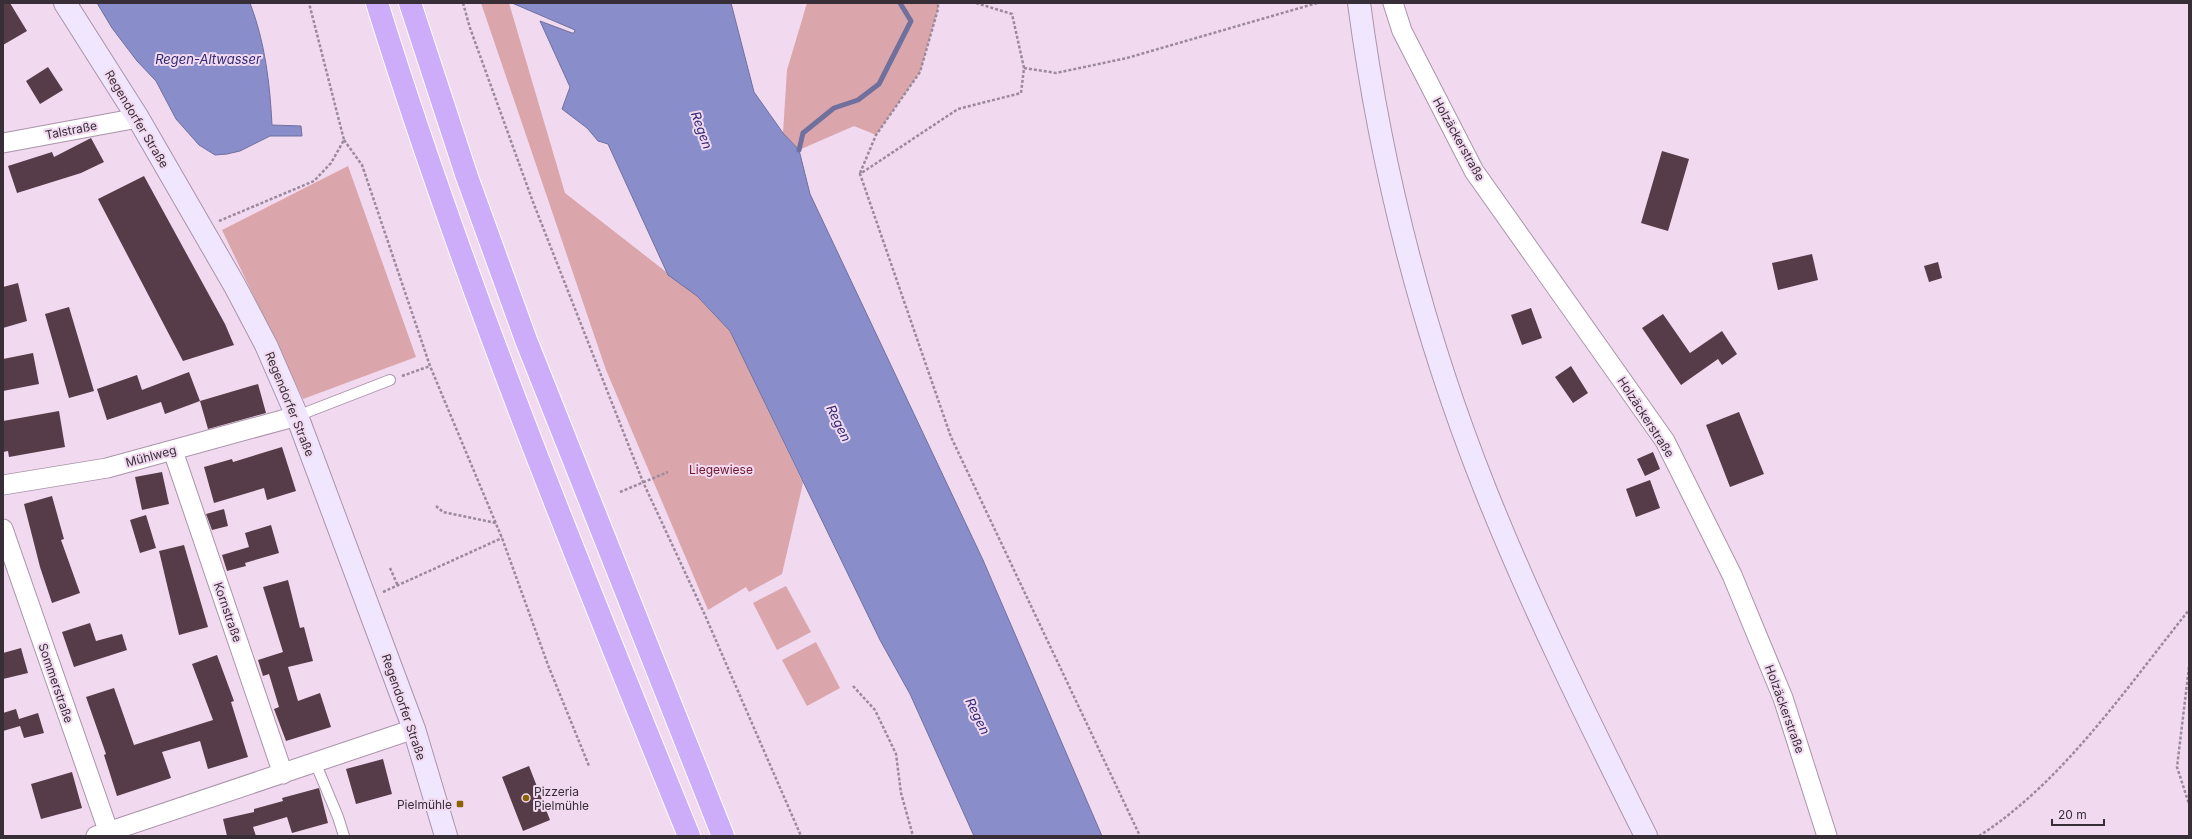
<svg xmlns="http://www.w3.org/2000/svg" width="2192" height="839" font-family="Inter,sans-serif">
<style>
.green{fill:#dba6ab}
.water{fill:#898dca;stroke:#70709e}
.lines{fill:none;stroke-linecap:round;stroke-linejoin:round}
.stream{stroke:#70709e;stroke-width:5}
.building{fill:#563c48}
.lane-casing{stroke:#aa94aa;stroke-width:12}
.street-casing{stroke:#aa94aa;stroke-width:21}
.secondary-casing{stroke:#aa94aa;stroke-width:24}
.highway-casing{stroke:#fff;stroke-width:24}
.path{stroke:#9b8a9a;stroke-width:2.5;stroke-dasharray:3 2;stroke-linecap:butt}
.lane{stroke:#fff;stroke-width:10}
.street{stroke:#fff;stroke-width:19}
.secondary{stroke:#f0e6fe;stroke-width:22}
.highway{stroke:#cdacfa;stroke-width:22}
.poi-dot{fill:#8a6302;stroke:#f1d9f0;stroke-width:1.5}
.labels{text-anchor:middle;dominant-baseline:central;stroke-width:4;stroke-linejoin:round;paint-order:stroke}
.street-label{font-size:12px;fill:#372e37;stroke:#f1d9f0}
.park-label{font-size:12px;fill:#6e172b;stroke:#f1d9f0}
.poi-label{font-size:12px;fill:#372e37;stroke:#f1d9f0;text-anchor:start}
.water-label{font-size:13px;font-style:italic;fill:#302b74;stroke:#f1d9f0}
</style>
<rect width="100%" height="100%" fill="#f1d9f0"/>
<!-- green -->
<path class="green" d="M481 3H509L565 193 697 296 730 331 803 483 782 574 749 592 746 587 708 610 606 370Z
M807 3H938V9L920 72 876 135 854 126 799 150 783 133 787 70Z
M348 166 416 357 303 399 222 230Z
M786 586 811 632 777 650 753 603Z
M816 642 840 688 807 706 782 660Z"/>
<!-- water -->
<path class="water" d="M97 3H250C265 42 270 84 272 125L301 126 302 136H270L240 151 227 154 215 155 199 145 176 119 156 81 137 61 112 28Z
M512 3H731L754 92 783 133 799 150 810 194 983 560 1102 836H974L910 694 880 640 730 331 697 296 668 275 608 144 598 141 587 128 562 109 570 87 540 21 572 33H574L575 30Z"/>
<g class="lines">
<!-- stream -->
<path class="stream" d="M799 150 803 133 834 108 858 100 879 84 911 21 900 3"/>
</g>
<!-- building -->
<path class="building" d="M3 3H10L27 31 3 45Z
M48 67 63 90 40 104 26 81Z
M91 138 104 162 81 173 17 193 8 166 52 152 54 157Z
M1662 151 1689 159 1668 231 1641 223Z
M144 176 225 324 234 345 183 361 98 199Z
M1812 254 1818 280 1778 290 1772 263Z
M1938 262 1942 278 1929 282 1924 266Z
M18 283 27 321 3 328V287Z
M69 307 94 391 69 398 45 314Z
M1531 308 1542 338 1522 345 1511 315Z
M1663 314 1690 353 1722 331 1737 354 1722 365 1718 359 1681 385 1642 328Z
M33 353 39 384 3 391V359Z
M1571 366 1588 393 1573 403 1555 377Z
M189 372 200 401 165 414 161 402 107 420 97 389 137 375 142 390Z
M258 384 266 413 208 429 200 401Z
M59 411 65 447 9 457 8 451 3 452V421Z
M1739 412 1764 474 1730 487 1706 425Z
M282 447 296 491 267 500 264 488 214 503 204 467 232 459 233 462Z
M1653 452 1660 469 1645 476 1637 459Z
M162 472 169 504 142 510 135 477Z
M1650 480 1660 508 1636 517 1626 489Z
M52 496 64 539 61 540 80 593 52 603 40 567 24 504Z
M224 509 228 526 212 530 206 514Z
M146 515 156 548 140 553 130 520Z
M271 525 279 553 245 563 246 566 227 571 222 555 249 547 245 533Z
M184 545 208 627 179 635 159 551Z
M288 580 300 628 304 627 313 661 288 667 298 701 320 693 331 727 286 741 274 709 279 707 269 674 263 676 258 660 283 652 263 587Z
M90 623 96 641 122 634 127 650 74 667 62 632Z
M21 648 28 673 3 679V653Z
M217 655 234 701 231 702 248 757 208 769 200 741 162 752 171 778 117 796 104 755 106 754 86 697 114 688 134 745 213 720 192 664Z
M16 709 19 719 38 713 44 733 24 738 20 726 3 731V713Z
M383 759 392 794 356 804 346 769Z
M529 766 550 820 523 831 502 777Z
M72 772 82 808 41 819 31 784Z
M319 788 328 823 292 833 287 817 253 827 256 836H227L223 819 254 812V809L283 801 282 798Z"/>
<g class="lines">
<!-- lane casing -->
<g class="lane-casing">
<path id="lane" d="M297 416 390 380
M315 762 338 817 344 836"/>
</g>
<!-- street casing -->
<g class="street-casing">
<path id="street" d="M1393 3 1402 31 1474 171 1665 441 1732 575 1783 698 1827 836
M3 143 138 118
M173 451 283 774
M3 485 107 468 297 416
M3 529 110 836
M96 836 414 729"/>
</g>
<!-- secondary casing -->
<g class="secondary-casing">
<path id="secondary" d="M65 3 138 118 235 286 266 345 297 416 414 729 446 836
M1359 3C1381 169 1423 333 1485 489 1532 607 1589 722 1646 836"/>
</g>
<!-- highway casing -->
<g class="highway-casing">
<path id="highway" d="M377 3C465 286 577 561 689 836
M410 3 467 177 526 340 723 836"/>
</g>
<!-- path -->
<path class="path" d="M463 3 470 28 533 202 643 482 704 613 801 836
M976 3 1012 14 1024 68 1021 93 958 109 860 174 951 437 1140 836
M1024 68 1056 73 1127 58 1317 3
M344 140 362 165 430 366 502 538 548 665 589 766
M860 173 876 135 920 72 938 9V3
M219 221 314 181 331 163 344 140 309 3
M402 376 430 366
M620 492 668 472
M436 506 443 512 496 523
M390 568 398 586
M383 592 502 538
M2189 667 2177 767 2189 804
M853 686 875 710 896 754 901 793 913 836
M1979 836C2063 782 2127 687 2189 610"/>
<!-- lane -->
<use href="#lane" class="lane"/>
<!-- street -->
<use href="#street" class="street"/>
<!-- secondary -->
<use href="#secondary" class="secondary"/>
<!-- highway -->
<use href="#highway" class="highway"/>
</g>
<!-- markers -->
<g class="poi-dot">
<circle cx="526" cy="798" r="4"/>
<rect x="456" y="800" width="8" height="8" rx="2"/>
</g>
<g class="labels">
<!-- street labels -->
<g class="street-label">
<text transform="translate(137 119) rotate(59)">Regendorfer Straße</text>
<text transform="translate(71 130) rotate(-11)">Talstraße</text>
<text transform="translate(1459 139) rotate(61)">Holzäckerstraße</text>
<text transform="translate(290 404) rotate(68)">Regendorfer Straße</text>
<text transform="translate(1646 417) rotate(57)">Holzäckerstraße</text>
<text transform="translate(151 456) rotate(-15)">Mühlweg</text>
<text transform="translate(228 612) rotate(71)">Kornstraße</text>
<text transform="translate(56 683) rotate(71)">Sommerstraße</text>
<text transform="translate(404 707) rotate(71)">Regendorfer Straße</text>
<text transform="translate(1785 709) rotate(70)">Holzäckerstraße</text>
</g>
<!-- park labels -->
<g class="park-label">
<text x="721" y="469">Liegewiese</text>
</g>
<!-- poi labels -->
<g class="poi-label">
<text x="534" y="791">Pizzeria<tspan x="534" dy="14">Pielmühle</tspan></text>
<text x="452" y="804" text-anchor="end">Pielmühle</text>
</g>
<!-- water labels -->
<g class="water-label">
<text x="208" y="59">Regen-Altwasser</text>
<text transform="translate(702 130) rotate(70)">Regen</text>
<text transform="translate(839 423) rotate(64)">Regen</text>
<text transform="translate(978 716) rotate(64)">Regen</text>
</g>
</g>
<!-- border -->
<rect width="2192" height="839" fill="none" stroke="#372e37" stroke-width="8"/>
<!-- scale -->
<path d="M2052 819v6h52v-6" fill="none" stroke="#372e37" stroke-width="2"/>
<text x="2058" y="819" font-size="12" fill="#372e37" stroke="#f1d9f0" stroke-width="3" paint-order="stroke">20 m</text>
</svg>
